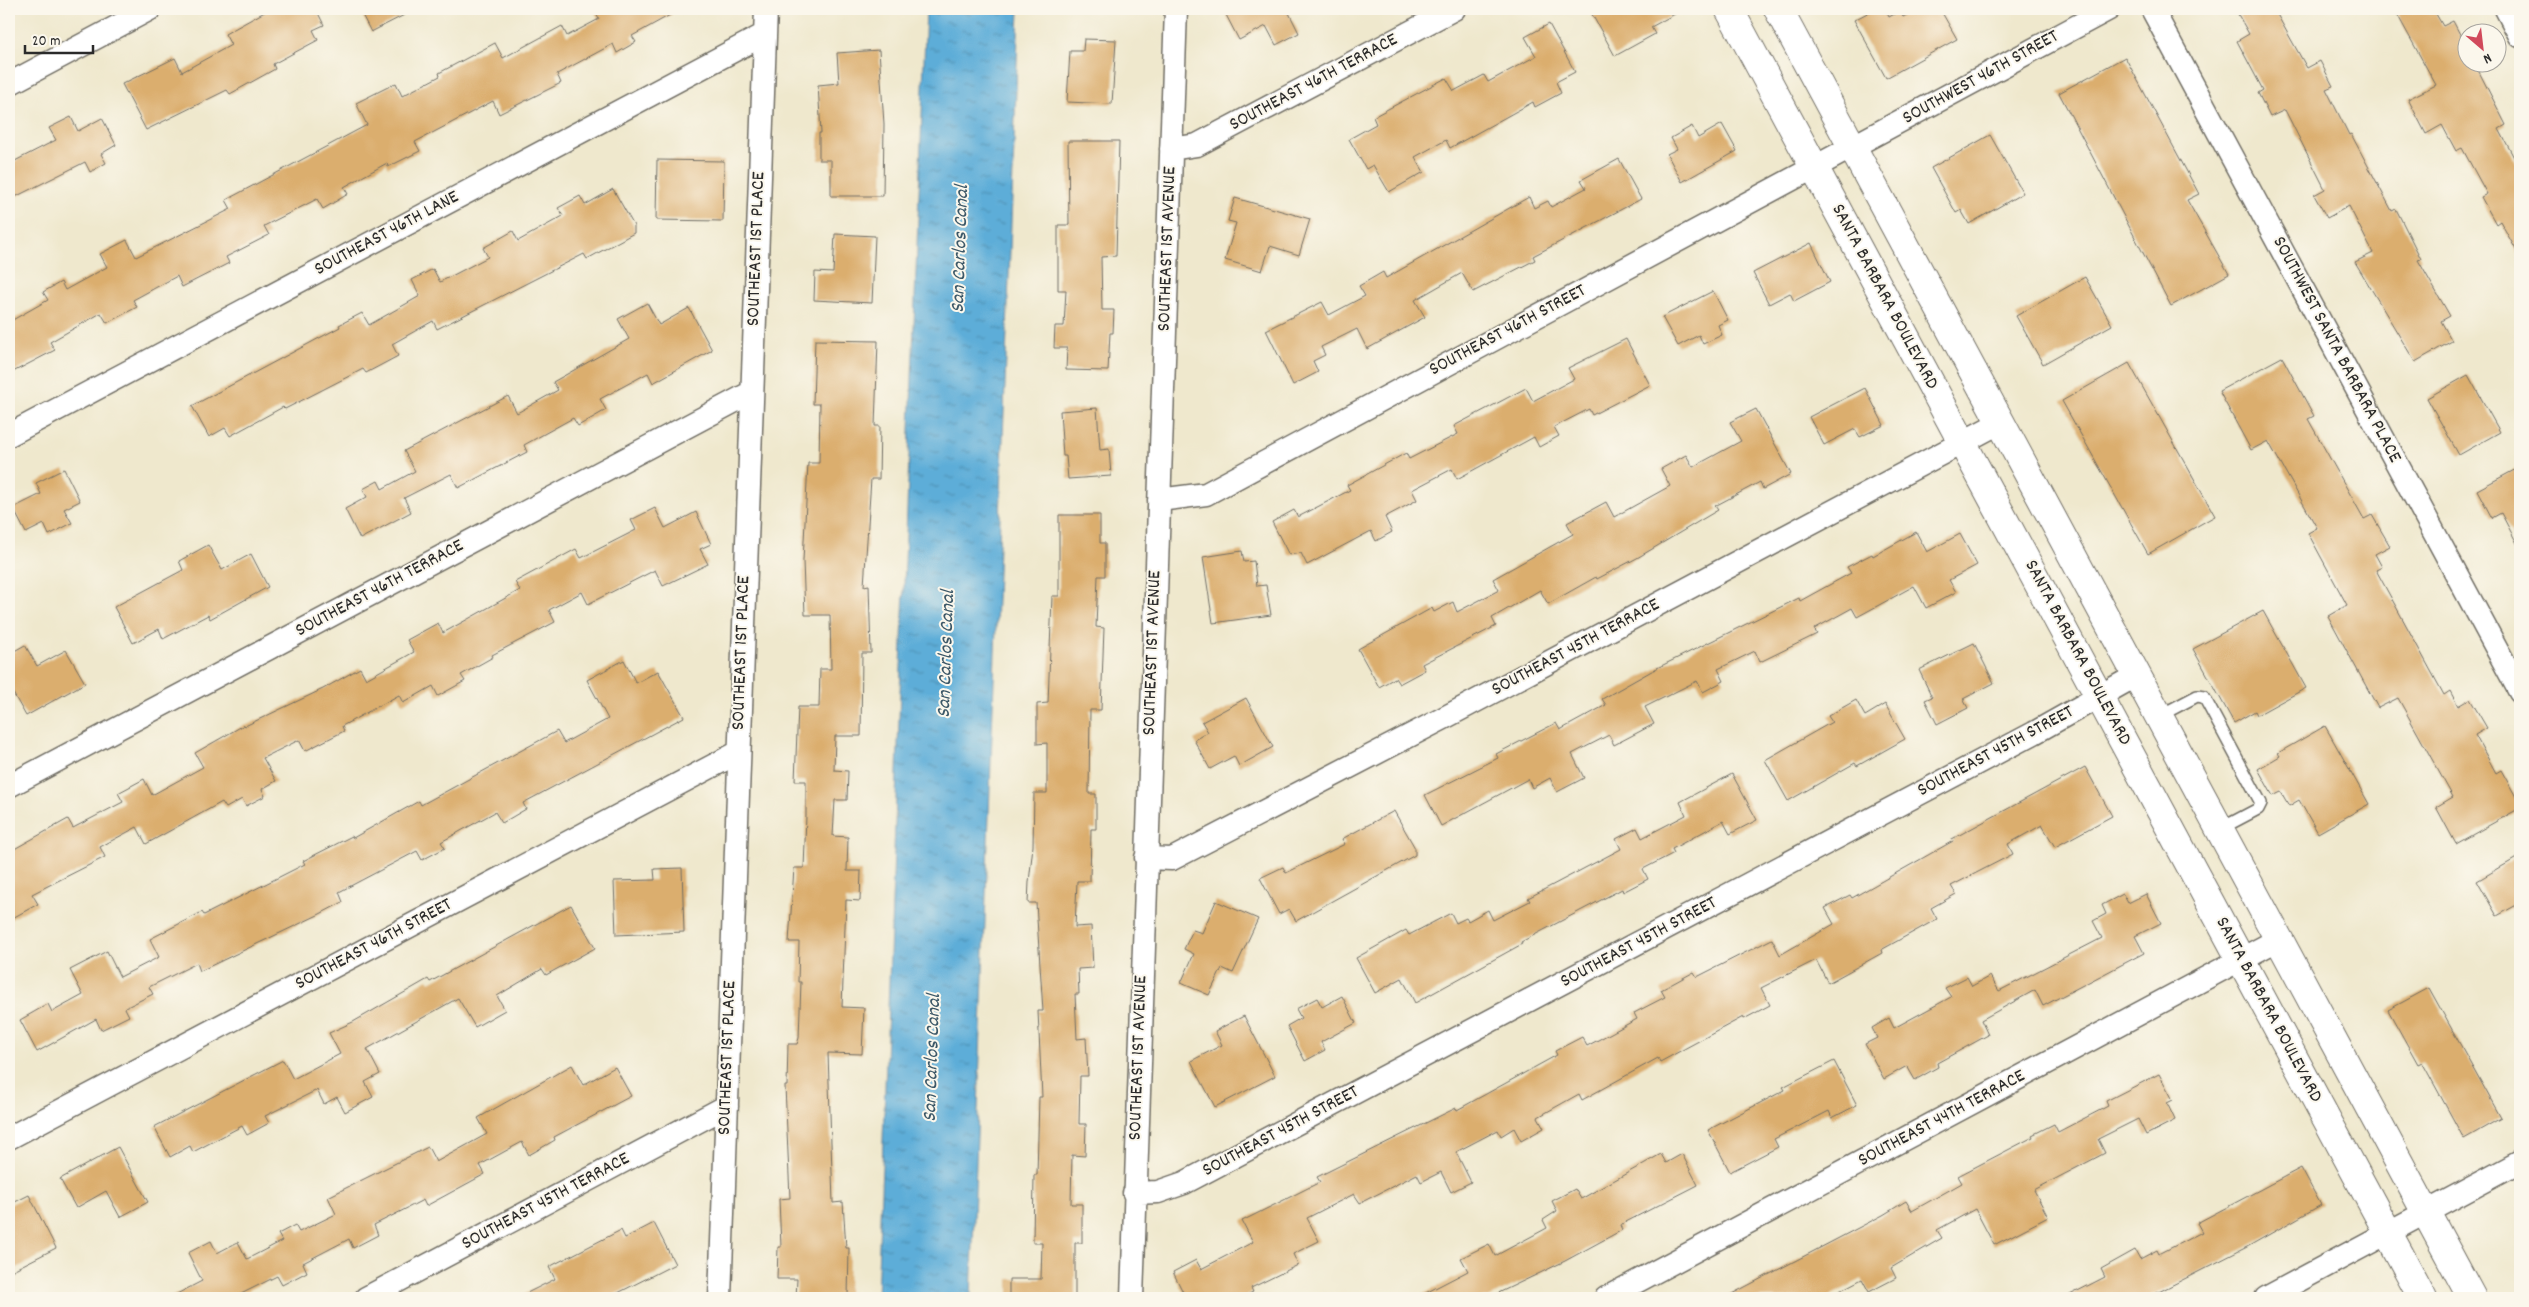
<svg xmlns="http://www.w3.org/2000/svg" width="2529" height="1307" font-family="Dekko,sans-serif">
<style>
.water{fill:url(#water-ripples);stroke:#446c82}
.building{fill:#dbae6e}
.lines{fill:none;stroke-linecap:round;stroke-linejoin:round}
.service-casing{stroke:#706d64;stroke-width:14}
.minor-casing{stroke:#706d64;stroke-width:25}
.secondary-casing{stroke:#706d64;stroke-width:30}
.service{stroke:#fff;stroke-width:11}
.minor{stroke:#fff;stroke-width:22}
.secondary{stroke:#fff;stroke-width:28}
.labels{text-anchor:middle;dominant-baseline:central;stroke-width:4;stroke-linejoin:round;paint-order:stroke}
.street-label{font-size:19px;fill:#2b2b2b;stroke:#fbf7ec}
.water-label{font-size:20px;font-style:italic;fill:#3c5868;stroke:#fbf7ec}
</style>
<defs>
<pattern id="water-ripples" width="26" height="14" patternUnits="userSpaceOnUse" patternTransform="scale(1.25)"><rect width="26" height="14" fill="#5dadd8"/><path d="M2 4q2-2 4 0t4 0M15 11q2-2 4 0t4 0" fill="none" stroke="#4d8daf"/></pattern>
</defs>
<rect width="100%" height="100%" fill="#fbf7ec"/>
<filter id="ink" filterUnits="userSpaceOnUse"><feTurbulence type="fractalNoise" baseFrequency=".02" numOctaves="2"/><feDisplacementMap in="SourceGraphic" scale="10" xChannelSelector="R" yChannelSelector="G"/><feConvolveMatrix kernelMatrix="1 2 1 2 8 2 1 2 1" color-interpolation-filters="sRGB"/></filter>
<filter id="wash" filterUnits="userSpaceOnUse"><feTurbulence type="fractalNoise" baseFrequency=".0096" numOctaves="4" result="noise"/><feDisplacementMap in="SourceGraphic" scale="20" xChannelSelector="R" yChannelSelector="G"/><feGaussianBlur stdDeviation="1.12" result="paint"/><feColorMatrix in="noise" values="0 0 0 0 0 0 0 0 0 0 0 0 0 0 0 0 0 1.4 0 .05"/><feComposite in="paint" operator="in"/></filter>
<g filter="url(#wash)">
<rect width="100%" height="100%" fill="#efe8cd"/>
<!-- water -->
<path class="water" d="M926 9H1019L971 1298H877Z"/>
<g id="blocks">
<!-- building -->
<path class="building" d="M270 9H316L324 25 313 30 318 40 273 64 275 69 230 94 227 90 146 130 122 84 175 58 182 72 231 45 225 34Z
M359 9H416L371 32Z
M593 9H681L632 36 636 42 617 53 613 44 557 74 561 83 499 114 493 101 415 142 420 151 388 167 387 163 344 187 348 194 323 209 317 199 264 226 269 235 226 257 229 263 182 287 177 276 133 300 137 307 107 323 101 313 50 342 55 350 9 374V322L48 300 43 292 61 282 65 290 107 267 100 254 127 240 136 257 231 209 226 200 367 125 356 103 396 83 402 96 440 76 439 73 495 43 503 58 562 26 567 36 599 19Z
M1223 9H1298L1289 13 1299 33 1276 45 1266 26 1239 40Z
M1589 9H1684L1651 27 1655 34 1615 56Z
M1875 9H1885L1889 17 1900 11 1903 17 1918 9H1940L1957 39 1886 78 1854 20Z
M2235 9H2274L2307 68 2320 61 2333 86 2326 89 2349 135 2351 134 2392 211 2396 209 2421 259 2418 260 2450 316 2441 321 2452 341 2415 362 2355 262 2373 253 2349 206 2327 218 2314 195 2325 189 2285 110 2270 117 2258 93 2263 90 2237 41 2249 34Z
M2407 9H2433L2443 26 2453 21 2466 46V62H2474L2506 125 2499 129 2520 169V257L2500 221 2496 224 2481 197 2487 194 2462 148 2456 151 2442 125 2426 134 2408 99 2436 85 2397 14Z
M1549 24 1575 72 1556 82 1561 93 1535 107 1533 102 1450 148 1446 140 1415 157 1424 172 1389 192 1373 165 1366 169 1349 139 1376 124 1373 117 1446 78 1454 91 1484 75 1488 82 1536 56 1525 37Z
M1084 39 1116 40 1112 104 1067 102 1070 51H1083Z
M879 50 884 124 883 196H831V160H819V133H821L818 85 839 83 837 53Z
M2125 57 2199 194 2187 200 2229 274 2171 306 2059 93Z
M71 117 78 131 102 118 116 145 101 154 106 163 90 172 85 162 9 200V164L56 140 49 128Z
M1722 124 1737 151 1682 182 1667 154 1677 149 1671 138 1692 126 1698 138Z
M1990 135 2023 193 1969 224 1961 210 1956 213 1931 168Z
M1068 141H1119L1116 256 1101 257 1102 310H1114L1113 333H1110L1108 371 1066 370 1067 348H1054L1055 326H1064L1066 290H1058V225H1069Z
M1619 159 1641 199 1533 256 1535 260 1473 292 1462 273 1415 300 1425 317 1367 349 1357 329 1321 347 1325 355 1313 361 1318 372 1293 385 1266 330 1322 302 1329 315 1365 296 1359 286 1383 272 1386 278 1529 197 1534 208 1548 201 1551 207 1586 188 1581 180Z
M657 160 724 161 723 221 656 220Z
M613 189 634 226V233L587 259 584 254 437 329 433 321 392 344 398 356 366 373 363 369 285 409 283 407 230 436 225 428 209 437 192 406 340 327 339 325 362 313 369 325 420 296 412 280 433 269 440 282 488 257 483 248 513 231 518 241 563 216 558 208 580 196 585 205Z
M1235 198 1310 219 1299 255 1270 246 1262 271 1225 260 1236 223 1228 221Z
M835 234 875 236 872 303 814 300 815 272 833 273Z
M1811 243 1830 282 1794 301 1790 293 1769 304 1753 273Z
M2085 277 2112 325 2043 364 2016 316Z
M1713 291 1728 320 1718 325 1722 335 1703 344 1699 335 1678 346 1662 317Z
M647 303 659 325 689 308 712 350 653 383 648 373 600 399 606 410 578 426 573 418 524 445 527 452 458 488 451 474 404 498 411 512 360 539 345 509 367 497 363 489 378 481 382 489 415 471 404 451 508 396 517 413 558 390 553 382 629 339 618 319Z
M1626 339 1650 385 1592 415 1589 409 1554 427 1559 436 1539 447 1534 437 1457 479 1452 469 1412 490 1417 500 1385 517 1392 532 1376 541 1371 531 1307 565 1301 553 1289 555 1272 522 1294 510 1298 517 1350 490 1347 485 1406 453 1409 459 1458 434 1454 426 1526 388 1533 401 1574 379 1568 368Z
M815 340 878 341 875 426H880L879 479H871L864 586 869 585 871 653H862L861 736H835L834 770 848 771 847 800H835L833 836 848 837 847 871H861L860 901 846 900 842 1007 864 1008 862 1054 828 1053 833 1203 843 1202 846 1248H849L848 1298H796L797 1279H777L778 1247H781L779 1199 790 1198 785 1086H787L788 1044H797L799 1038 801 982H798L799 942H789L794 868H804L806 816V781H795L798 707H819L820 669H831L830 615H805L803 561 808 463H819L820 404H813Z
M2282 357 2314 416 2308 419 2364 519 2372 515 2390 546 2375 554 2382 567 2376 570 2444 695 2450 691 2458 706 2470 699 2487 728 2475 735 2496 773 2501 770 2520 804V808L2456 844 2436 807 2453 797 2398 698 2378 708 2328 616 2347 605 2308 533 2317 528 2268 441 2251 450 2219 391Z
M2129 363 2215 516 2148 554 2062 401Z
M2468 375 2500 432 2459 455 2427 398Z
M1865 388 1884 425 1860 437 1855 429 1824 445 1809 417Z
M1097 408 1100 450 1109 449 1111 476 1068 479 1066 456H1063L1060 411Z
M1756 409 1791 474 1763 489 1760 482 1715 506 1718 510 1637 558 1597 579 1596 577 1548 604 1540 590 1492 618 1496 626 1422 664 1425 670 1399 684 1395 678 1379 687 1358 649 1432 608 1434 612 1453 602 1457 612 1499 590 1493 579 1573 534 1567 523 1606 502 1614 517 1670 486 1661 469 1686 455 1693 467 1741 441 1730 422Z
M2520 467V549L2501 513 2492 518 2477 490Z
M64 469 80 501 64 509 72 523 49 535 44 524 26 533 13 508 41 494 36 483Z
M655 508 665 528 696 512 711 544 700 549 708 564 663 586 655 570 588 604 582 592 549 610 555 622 492 655 493 657 461 675 465 681 438 696 433 686 403 703 399 695 342 726 344 731 305 751 299 740 263 758 276 781 262 789 265 796 246 806 242 799 226 808 222 802 146 844 137 827 100 847 105 857 32 894 38 904 9 920V852L68 819 73 828 123 802 118 793 144 779 152 795 203 767 195 753 244 725 245 726 323 689 360 668 366 679 414 652 407 640 438 623 443 633 520 590 515 582 576 549 581 558 636 530 631 520Z
M1059 515H1100V543H1105V576H1098L1096 627 1104 628 1101 710H1090L1089 794H1096V829H1091L1090 881H1077L1075 927 1091 926 1093 968 1078 969 1079 994H1075L1077 1039 1086 1038 1088 1076H1080L1079 1124H1086L1085 1156 1072 1155 1071 1204H1082V1243H1075V1298H1009V1279H1041L1042 1243H1033L1034 1175H1037L1039 1097H1042L1038 1011H1043L1036 903H1028L1029 882 1033 846 1034 793H1047V743L1037 744V704L1048 703 1052 596H1059Z
M1916 532 1927 552 1960 534 1977 565 1949 580 1956 592 1926 608 1914 586 1857 617 1852 608 1814 629 1817 634 1760 662 1755 651 1718 669 1724 681 1703 692 1697 681 1645 707 1654 724 1614 745 1609 735 1572 754 1584 778 1557 792 1550 778 1532 788 1528 779 1441 826 1425 795 1498 758 1496 754 1556 723 1560 730 1606 705 1602 699 1657 668 1799 598 1800 601 1851 573 1847 567 1872 554 1873 556Z
M208 545 222 570 251 554 268 587 210 619 208 615 163 639 159 629 133 643 114 607 183 570 179 561Z
M1242 551 1244 562 1254 561 1257 586 1266 585 1271 615 1213 623 1203 557Z
M2263 611 2306 688 2257 715 2255 711 2234 723 2193 649Z
M1974 643 1994 683 1963 699 1968 708 1937 724 1925 700 1932 697 1919 670Z
M25 645 37 666 66 650 85 683 26 716 9 686V654Z
M624 660 636 683 658 671 684 717 523 803 526 809 502 823 495 812 441 842 445 848 422 860 417 851 339 892 343 902 318 915 200 971 197 963 149 987 153 994 125 1008 129 1016 101 1030 96 1019 37 1052 20 1020 48 1004 52 1012 83 995 70 970 107 951 120 977 159 957 150 939 202 912 204 915 305 864 303 861 352 836 353 838 419 801 421 805 557 731 564 743 608 719 587 680Z
M1246 698 1273 747 1239 766 1234 756 1210 769 1194 740 1208 732 1202 722Z
M1856 700 1865 716 1885 704 1905 739 1857 766 1855 763 1788 801 1765 760 1832 722 1828 716Z
M2325 726 2369 804 2318 833 2299 800 2289 806 2281 792 2273 796 2258 769 2280 756 2278 753Z
M2085 767 2112 816 2055 847 2042 825 2008 844 2013 854 1951 886 1956 894 1931 908 1937 919 1881 950 1882 953 1828 983 1816 960 1761 988 1770 1005 1744 1019 1743 1017 1660 1062 1658 1058 1582 1100 1579 1094 1538 1117 1544 1128 1521 1141 1514 1128 1501 1136 1498 1130 1456 1152 1471 1182 1451 1192 1441 1172 1421 1182 1417 1174 1360 1203 1354 1194 1307 1218 1319 1241 1293 1254 1298 1265 1251 1288 1253 1292 1241 1298H1186L1173 1272 1196 1260 1201 1269 1253 1242 1242 1221 1320 1182 1317 1177 1456 1108 1457 1110 1557 1055 1555 1051 1582 1037 1587 1046 1637 1019 1634 1013 1665 997 1661 990 1694 972 1697 977 1772 939 1780 955 1834 924 1825 908 1850 895 1852 898 1953 841 1952 839Z
M1732 774 1757 820 1730 834 1723 821 1672 849 1674 853 1643 869 1648 879 1623 892 1622 889 1521 942 1522 944 1415 1003 1402 978 1375 993 1356 958 1406 930 1409 935 1451 913 1456 923 1466 918 1468 921 1488 910 1493 920 1530 901 1528 898 1621 849 1616 839 1637 828 1642 838 1686 815 1680 802Z
M1394 811 1415 848V855L1296 921 1289 909 1279 914 1260 878 1283 867 1286 873 1345 844 1342 839Z
M2520 856V903L2497 916 2477 881Z
M682 868 684 932 616 935 614 881 655 880 654 869Z
M2123 894 2128 903 2146 894 2161 923 2135 936 2144 953 2043 1006 2035 990 1981 1020 1988 1035 1937 1063 1938 1067 1915 1080 1907 1066 1884 1079 1865 1044 1877 1038 1872 1028 1889 1018 1894 1028 1951 997 1945 988 1967 977 1972 986 1990 976 1999 991 2102 938 2093 921 2106 914 2102 905Z
M1216 901 1258 919 1233 973 1222 968 1209 995 1181 983 1194 954 1184 949 1193 930 1202 933Z
M571 905 595 948 546 975 542 969 497 996 505 1010 475 1027 458 998 367 1049 380 1074 365 1082 373 1097 345 1112 337 1097 324 1104 317 1090 265 1116 269 1123 247 1135 242 1126 193 1152 190 1146 170 1157 154 1127 283 1060 293 1079 340 1054 329 1033 353 1022 428 979 430 982Z
M2429 988 2501 1118 2464 1139 2422 1062 2418 1064 2388 1010Z
M1342 996 1356 1023 1321 1042 1325 1050 1305 1061 1287 1026 1301 1018 1296 1009 1317 998 1322 1007Z
M1244 1016 1275 1076 1215 1107 1191 1061 1222 1045 1215 1031Z
M1834 1061 1857 1105 1832 1118 1829 1111 1774 1139 1778 1147 1730 1172 1708 1130 1785 1090 1783 1087Z
M572 1065 583 1085 615 1067 631 1096 554 1137 555 1140 529 1155 522 1142 480 1165 485 1174 426 1206 423 1200 374 1225 378 1235 353 1248 349 1239 303 1263 307 1272 282 1285 277 1276 233 1298H169L202 1281 188 1253 211 1241 217 1253 238 1242 247 1259 282 1241 278 1234 295 1225 299 1232 336 1214 328 1197 428 1147 436 1162 487 1134 478 1118Z
M2159 1074 2173 1100 2167 1103 2175 1120 2146 1135 2138 1119 2098 1139 2105 1153 2034 1190 2048 1217 1994 1245 1975 1209 1937 1230 1942 1238 1891 1268 1896 1278 1869 1292 1862 1279 1826 1298H1724L1883 1215 1906 1201 1912 1211 1962 1183 1958 1176 2033 1137 2032 1135 2054 1124 2058 1132 2108 1106 2106 1101Z
M118 1147 148 1202 120 1217 106 1191 76 1208 60 1179Z
M1661 1154 1666 1163 1682 1154 1698 1185 1620 1225 1622 1230 1565 1261 1488 1298H1416L1468 1271 1461 1258 1489 1244 1495 1256 1547 1228 1543 1220 1557 1211 1552 1201 1575 1189 1581 1199Z
M2301 1168 2321 1205 2247 1247 2147 1298H2064L2105 1277 2101 1269 2135 1250 2140 1259 2157 1250 2159 1254 2202 1232 2197 1223Z
M29 1195 56 1248 9 1272V1205Z
M654 1223 675 1264 608 1298H517L555 1279 549 1267 621 1230 625 1238Z"/>
</g>
</g>
<g filter="url(#ink)">
<use href="#blocks" fill-opacity="0" stroke="#706d64" stroke-width="1"/>
<g class="lines">
<!-- service casing -->
<g class="service-casing">
<path id="service" d="M2159 716 2197 696 2204 697 2261 803 2258 809 2220 829"/>
</g>
<!-- minor casing -->
<g class="minor-casing">
<path id="minor" d="M2152 9 2520 692
M2506 9 2520 36
M9 84 150 9
M1171 149 1197 145 1454 9
M9 435 765 34
M1159 500 1206 494 2109 9
M9 786 752 392
M1146 858 1172 859 1442 719 2001 422
M9 1138 739 752
M1134 1193 1158 1192 1184 1183 2034 733 2137 675
M366 1298 727 1106
M720 1298 766 9
M1132 1298 1176 9
M1606 1298 2279 939
M2266 1298 2520 1162"/>
</g>
<!-- secondary casing -->
<g class="secondary-casing">
<path id="secondary" d="M1729 9 2423 1298
M1778 9 2472 1298"/>
</g>
<!-- service -->
<use href="#service" class="service"/>
<!-- minor -->
<use href="#minor" class="minor"/>
<!-- secondary -->
<use href="#secondary" class="secondary"/>
</g>
</g>
<g class="labels">
<!-- street labels -->
<g class="street-label">
<text transform="translate(1981 78) rotate(-29)">SOUTHWEST 46TH STREET</text>
<text transform="translate(1314 83) rotate(-28)">SOUTHEAST 46TH TERRACE</text>
<text transform="translate(387 234) rotate(-28)">SOUTHEAST 46TH LANE</text>
<text transform="translate(757 249) rotate(-88)">SOUTHEAST 1ST PLACE</text>
<text transform="translate(1168 249) rotate(-88)">SOUTHEAST 1ST AVENUE</text>
<text transform="translate(1884 297) rotate(62)">SANTA BARBARA BOULEVARD</text>
<text transform="translate(1508 331) rotate(-28)">SOUTHEAST 46TH STREET</text>
<text transform="translate(2336 350) rotate(62)">SOUTHWEST SANTA BARBARA PLACE</text>
<text transform="translate(380 589) rotate(-28)">SOUTHEAST 46TH TERRACE</text>
<text transform="translate(1576 648) rotate(-28)">SOUTHEAST 45TH TERRACE</text>
<text transform="translate(742 653) rotate(-88)">SOUTHEAST 1ST PLACE</text>
<text transform="translate(1153 653) rotate(-88)">SOUTHEAST 1ST AVENUE</text>
<text transform="translate(2077 653) rotate(62)">SANTA BARBARA BOULEVARD</text>
<text transform="translate(1996 752) rotate(-28)">SOUTHEAST 45TH STREET</text>
<text transform="translate(1639 943) rotate(-28)">SOUTHEAST 45TH STREET</text>
<text transform="translate(374 945) rotate(-28)">SOUTHEAST 46TH STREET</text>
<text transform="translate(2268 1010) rotate(62)">SANTA BARBARA BOULEVARD</text>
<text transform="translate(728 1058) rotate(-88)">SOUTHEAST 1ST PLACE</text>
<text transform="translate(1139 1058) rotate(-88)">SOUTHEAST 1ST AVENUE</text>
<text transform="translate(1942 1119) rotate(-28)">SOUTHEAST 44TH TERRACE</text>
<text transform="translate(1281 1132) rotate(-28)">SOUTHEAST 45TH STREET</text>
<text transform="translate(546 1202) rotate(-28)">SOUTHEAST 45TH TERRACE</text>
</g>
<!-- water labels -->
<g class="water-label">
<text transform="translate(961 249) rotate(-88)">San Carlos Canal</text>
<text transform="translate(947 654) rotate(-88)">San Carlos Canal</text>
<text transform="translate(933 1058) rotate(-88)">San Carlos Canal</text>
</g>
</g>
<!-- margin -->
<rect width="2529" height="1307" fill="none" stroke="#fbf7ec" stroke-width="30"/>
<!-- north arrow -->
<g transform="translate(2482 48) rotate(152)"><circle r="24" fill="#fbf7ec" stroke="#a8a59f"/>
<path d="M0-4L9 19L0 12L-9 19Z" fill="#d1495b"/>
<text y="-8" font-size="14" font-weight="bold" text-anchor="middle" fill="#2b2b2b">N</text>
</g>
<!-- scale -->
<path d="M25 45v8h68v-8" fill="none" stroke="#2b2b2b" stroke-width="2.5"/>
<text x="32" y="45" font-size="15" fill="#2b2b2b" stroke="#fbf7ec" stroke-width="4" paint-order="stroke">20 m</text>
</svg>
